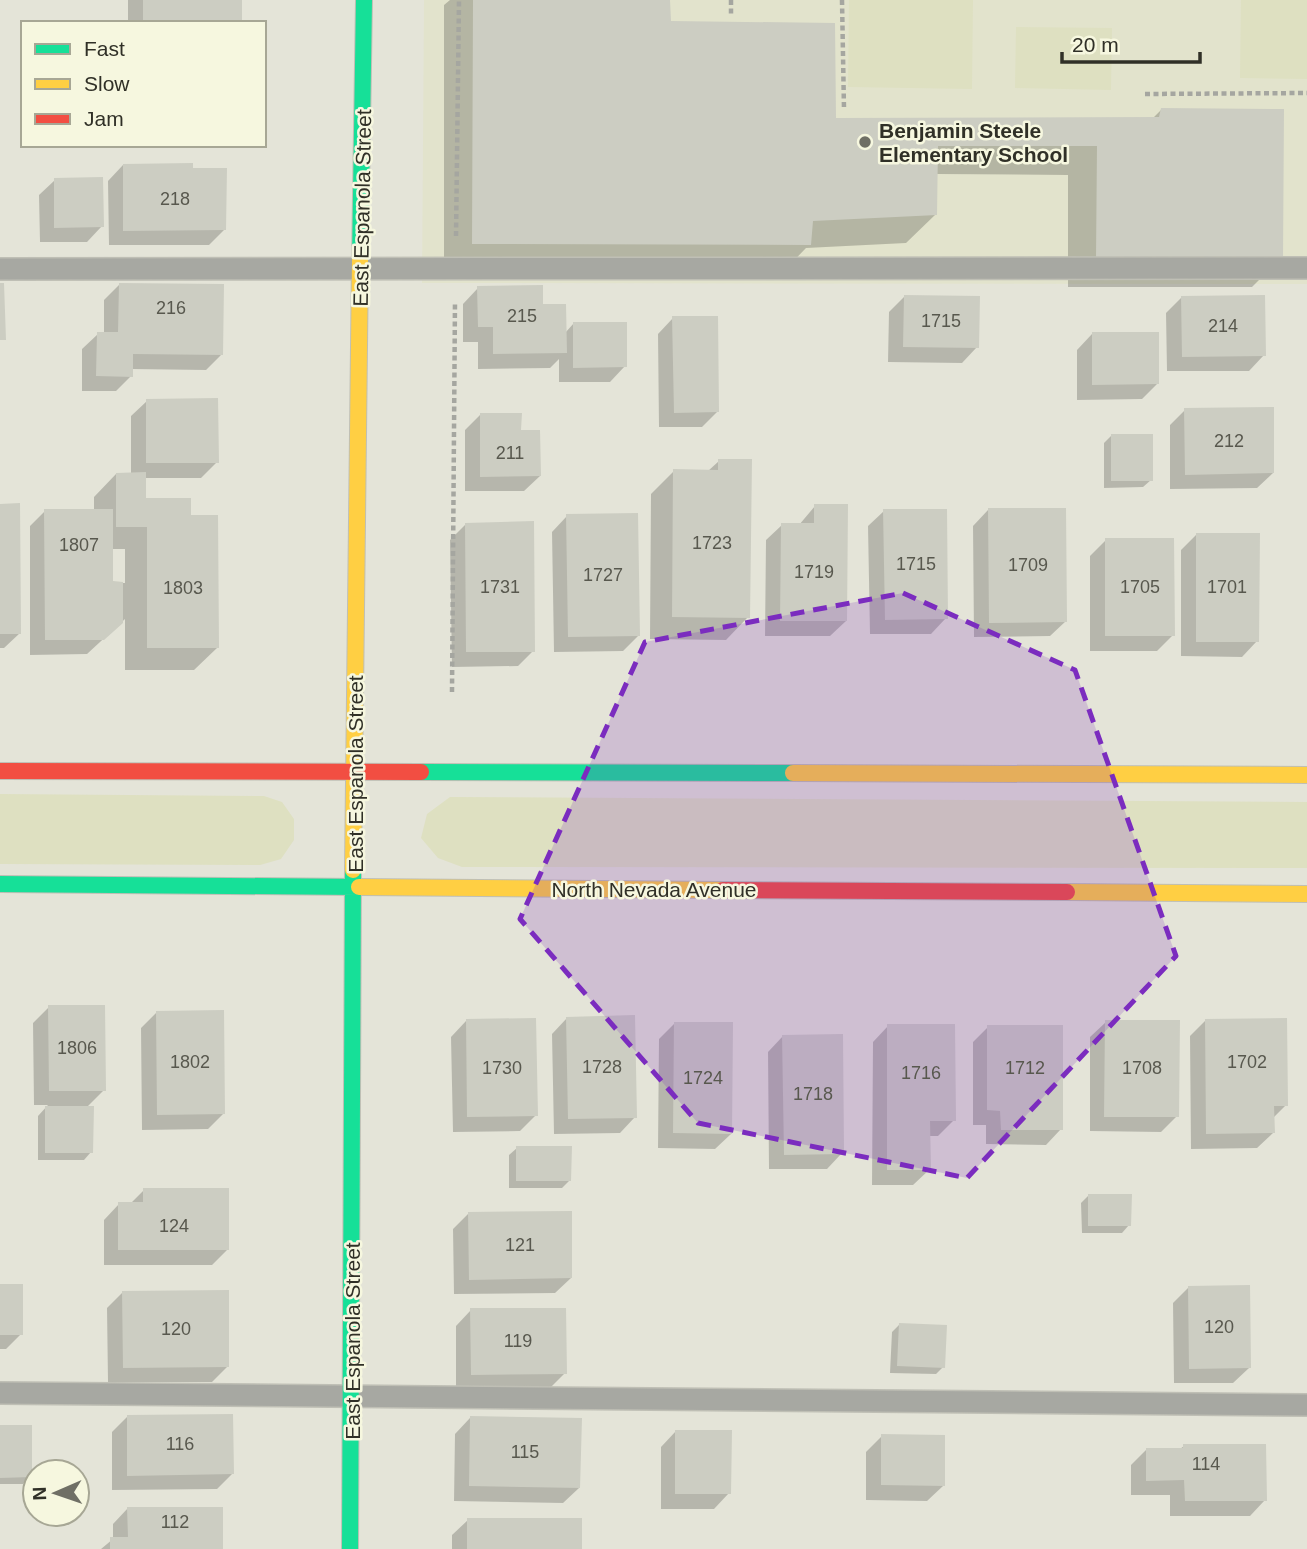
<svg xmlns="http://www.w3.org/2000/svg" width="1307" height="1549" font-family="Helvetica,sans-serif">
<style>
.built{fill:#e2e3cc}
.green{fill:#dee0c1}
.shadow{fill:#0003;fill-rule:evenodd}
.building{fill:#cccdc2}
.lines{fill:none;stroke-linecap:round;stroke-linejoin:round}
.lane-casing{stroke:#bfbfb5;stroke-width:24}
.fast-casing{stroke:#bfbfb5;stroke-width:18}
.slow-casing{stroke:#bfbfb5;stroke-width:18}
.jam-casing{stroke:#bfbfb5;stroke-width:18}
.path{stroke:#a5a6a0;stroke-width:4.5;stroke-dasharray:5 3.5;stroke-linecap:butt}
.lane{stroke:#a7a8a2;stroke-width:21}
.fast{stroke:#16e098;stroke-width:16}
.slow{stroke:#ffcf43;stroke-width:16}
.jam{stroke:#f24e42;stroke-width:16}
.marked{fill:#7b2cbf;fill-opacity:0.2;stroke:#7b2cbf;stroke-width:5;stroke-dasharray:14 9;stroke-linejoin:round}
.poi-dot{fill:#6f6f65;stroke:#f6f7df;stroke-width:2.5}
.labels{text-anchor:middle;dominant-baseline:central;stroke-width:5;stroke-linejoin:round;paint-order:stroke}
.number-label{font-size:18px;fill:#58584e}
.poi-label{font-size:21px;font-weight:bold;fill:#303027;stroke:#f6f7df;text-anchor:start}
.street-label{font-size:21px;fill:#303027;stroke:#f6f7df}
</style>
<rect width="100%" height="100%" fill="#e4e4d8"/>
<!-- built -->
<path class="built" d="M424 0H1307V284L422 283Z"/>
<!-- green -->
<path class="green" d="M849 0H973L972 89 848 87Z
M1241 0H1307V79L1240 78Z
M1016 27 1112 28 1111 90 1015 88Z
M0 794 264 796 282 802 294 819V840L281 859 260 865 0 864Z
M450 797 1307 802V868L462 867 438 858 421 838 427 814Z"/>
<!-- shadow -->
<path class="shadow" d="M128 0H240V23H128Z
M450 0H668L669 23 834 120 1152 119 1162 109 1281 258 1252 287H1068V175L936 174 935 215 906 243 806 248 781 274 444 272V5Z
M123 165 225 229 209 245H109L108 181Z
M55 180 102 226 87 242H40L39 195Z
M120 284 221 355 206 370 131 369V376L116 391H82V349L98 334H104V300Z
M478 288 541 306 565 333 574 323 625 366 610 382H559V359L550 368 478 369V342H463V304Z
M905 296 977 347 962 363 888 362 889 312Z
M1182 297 1264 355 1249 371H1167L1166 313Z
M673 318 718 411 702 427H659L658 334Z
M1092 334 1157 384 1142 399 1077 400V350Z
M147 401 217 462 201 478H145V500L190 517 217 648 194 670H125V619L87 654 30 655V526L45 511 94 510V497L116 474H131V416ZM112 549H125V583H112Z
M1185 410 1273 473 1257 488 1170 489V425Z
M480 415 520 432 540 476 524 491H465V430Z
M1112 435 1151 480 1143 487 1104 488V443Z
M719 461 748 617 726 640 650 639 651 494 674 471H708Z
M0 505 20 633 4 648H0Z
M815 506 846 621 830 636H765L766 540 782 525H799Z
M988 510 1066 621 1050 636 974 637 973 526Z
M884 511 946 618 931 634H870L868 526Z
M567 516 638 636 623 651 554 652 552 532Z
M466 524 533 651 518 666 452 667 450 540Z
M1196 535 1257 641 1242 657 1181 656V550Z
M1106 540 1173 635 1157 651H1090V556Z
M49 1007 104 1090 86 1108 91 1152 84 1160H38V1116L48 1105H34L33 1023Z
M157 1012 223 1114 208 1129 142 1130 141 1028Z
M567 1018 635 1117 620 1133 554 1134 552 1034Z
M1206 1020 1286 1105 1272 1119 1273 1133 1257 1148 1191 1149 1190 1036Z
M466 1021 536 1115 520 1131 453 1132 451 1037Z
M1106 1022 1177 1116 1161 1132 1090 1131V1037Z
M675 1023 731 1134 715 1149 658 1148 659 1039Z
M888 1026 954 1120 938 1136H929V1170L913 1185H872L873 1042Z
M988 1027 1061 1129 1046 1145 986 1144V1125H973V1042Z
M783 1036 842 1153 827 1169H769L768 1052Z
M517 1148 570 1180 562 1188H509V1155Z
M144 1190 227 1250 212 1265H104V1220L119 1204H130Z
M1089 1195 1129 1225 1122 1233H1082L1081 1203Z
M468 1214 571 1278 555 1293 454 1294 453 1229Z
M0 1286 21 1334 6 1349H0Z
M1189 1287 1249 1368 1233 1383H1174L1173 1303Z
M123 1292 228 1366 212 1382H108L107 1308Z
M471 1310 565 1373 549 1389H456V1326Z
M899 1325 943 1367 936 1374 890 1373 892 1332Z
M128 1416 232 1474 217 1489 112 1490V1432Z
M470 1418 579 1488 563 1503 454 1501 455 1434Z
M0 1426 31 1476 23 1484H0Z
M676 1431 729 1493 714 1509H661V1447Z
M882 1436 943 1486 927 1501 866 1500V1452Z
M1184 1446 1265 1500 1250 1516H1170V1495H1131V1465L1147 1449H1180Z
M128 1508 221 1549H101L113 1539V1524Z
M468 1520 580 1549H452V1535Z"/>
<!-- building -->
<path class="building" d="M143 0H242V23H143Z
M473 0H670L671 21 835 23 836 118 1159 117 1161 108 1284 109 1283 259H1096L1097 146H938L937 215 813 221 811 245 472 244Z
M193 163V168H227L226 230 123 231V164Z
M103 177 104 227 54 228V178Z
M0 283H4L6 340H0Z
M119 283 224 284 223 355 133 354V377L96 376 97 332H118Z
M543 285V304H566L567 353 493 354V327H478L477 286Z
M904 295 980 296 979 348 903 347Z
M1265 295 1266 356 1182 357 1181 296Z
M672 316H718L719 412 674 413Z
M573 322H627V367L573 368Z
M1092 332H1159V384L1092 385Z
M218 398 219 463H146V399Z
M1274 407V473L1185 475 1184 408Z
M480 413H522L521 430H540L541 476 480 477Z
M1111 434H1153V481H1111Z
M718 459H752L750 618 672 617 673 469 718 470Z
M146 472V498H191V515H218L219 648H147V527H116V473Z
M20 503 21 634H0V504Z
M814 504H848L847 621H780L781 523H814Z
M988 508H1066L1067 622 989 623Z
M44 509H113V581L123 582V623L104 640H45Z
M883 509H947L948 619 885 620Z
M638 513 640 636 568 637 566 514Z
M534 521 535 652H466L465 523Z
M1196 533H1260L1259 642H1196Z
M1105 538H1174L1175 636H1105Z
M48 1005H105L106 1091H49Z
M224 1010 225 1114 157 1115 156 1011Z
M635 1015 637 1118 568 1119 566 1017Z
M536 1018 538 1116 467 1117 466 1019Z
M1287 1018 1288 1106H1274L1275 1133 1206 1134 1205 1019Z
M1105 1020H1180L1179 1117H1104Z
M674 1022H733L732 1134 673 1133Z
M887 1024H955L956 1121H930L931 1170H887Z
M987 1025H1063V1130H1001L1000 1111 987 1110Z
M843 1034 844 1154 784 1155 782 1035Z
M45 1106H94L93 1153H45Z
M516 1146H572L571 1181H516Z
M143 1188H229V1250H118V1202H143Z
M1088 1194H1132L1131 1226H1088Z
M572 1211V1278L469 1280 468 1212Z
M0 1284H23V1335H0Z
M1250 1285 1251 1368 1189 1369 1188 1286Z
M229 1290V1367L123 1368 122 1291Z
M470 1308H566L567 1374 471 1375Z
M899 1323 947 1325 945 1368 897 1366Z
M233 1414 234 1474 127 1476V1415Z
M470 1416 582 1418 580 1488 469 1486Z
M0 1425H32V1477L0 1478Z
M675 1430H732L731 1494H675Z
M881 1434 945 1435V1486L881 1485Z
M1183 1444H1266L1267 1501H1185L1184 1480 1146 1481V1448H1183Z
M127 1507H223V1549H110V1537H128Z
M467 1518H582V1549H467Z"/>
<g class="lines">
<!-- lane casing -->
<g class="lane-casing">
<path id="lane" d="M0 269 1307 268
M0 1393 1307 1405"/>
</g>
<!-- fast casing -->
<g class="fast-casing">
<path id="fast" d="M360 260 364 0
M421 772 793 773
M0 884 359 887
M350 1549 353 870"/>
</g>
<!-- slow casing -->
<g class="slow-casing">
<path id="slow" d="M793 773 1307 775
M353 870 360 260
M359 887 723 890
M1067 892 1307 894"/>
</g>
<!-- jam casing -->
<g class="jam-casing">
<path id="jam" d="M0 771 421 772
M723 890 1067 892"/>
</g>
<!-- path -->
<path class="path" d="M731 0V15
M842 0 844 109
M1145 94 1307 93
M456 236 459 0
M452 692 455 301"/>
<!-- lane -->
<use href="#lane" class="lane"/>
<!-- fast -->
<use href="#fast" class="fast"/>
<!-- slow -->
<use href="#slow" class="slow"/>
<!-- jam -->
<use href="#jam" class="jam"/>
</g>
<!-- marked area -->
<path class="marked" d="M903 593 1075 670 1176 956 967 1178 698 1123 520 919 645 642Z"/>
<!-- markers -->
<circle class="poi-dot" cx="865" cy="142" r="7"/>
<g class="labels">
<!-- number labels -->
<g class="number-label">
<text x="175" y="199">218</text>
<text x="171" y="308">216</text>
<text x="522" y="316">215</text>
<text x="941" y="321">1715</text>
<text x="1223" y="326">214</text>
<text x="1229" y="441">212</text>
<text x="510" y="453">211</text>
<text x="712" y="543">1723</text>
<text x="79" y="545">1807</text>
<text x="916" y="564">1715</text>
<text x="1028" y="565">1709</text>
<text x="814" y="572">1719</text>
<text x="603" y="575">1727</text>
<text x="500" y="587">1731</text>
<text x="1140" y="587">1705</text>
<text x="1227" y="587">1701</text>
<text x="183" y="588">1803</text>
<text x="77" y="1048">1806</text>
<text x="190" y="1062">1802</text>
<text x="1247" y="1062">1702</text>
<text x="602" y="1067">1728</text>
<text x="502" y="1068">1730</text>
<text x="1025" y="1068">1712</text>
<text x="1142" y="1068">1708</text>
<text x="921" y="1073">1716</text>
<text x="703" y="1078">1724</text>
<text x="813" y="1094">1718</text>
<text x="174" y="1226">124</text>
<text x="520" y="1245">121</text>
<text x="1219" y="1327">120</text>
<text x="176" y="1329">120</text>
<text x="518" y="1341">119</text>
<text x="180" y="1444">116</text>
<text x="525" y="1452">115</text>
<text x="1206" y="1464">114</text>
<text x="175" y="1522">112</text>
</g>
<!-- poi labels -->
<g class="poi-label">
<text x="879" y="130">Benjamin Steele<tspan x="879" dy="24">Elementary School</tspan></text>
</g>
<!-- street labels -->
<g class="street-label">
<text transform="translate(362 208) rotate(-89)">East Espanola Street</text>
<text transform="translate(355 774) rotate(-90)">East Espanola Street</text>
<text x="654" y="889">North Nevada Avenue</text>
<text transform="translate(352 1341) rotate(-90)">East Espanola Street</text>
</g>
</g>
<!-- legend -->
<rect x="21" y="21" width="245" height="126" fill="#f6f7df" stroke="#a7a795" stroke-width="2"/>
<rect x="35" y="44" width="35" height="10" fill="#16e098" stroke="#a7a795" stroke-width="2"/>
<text x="84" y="56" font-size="21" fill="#303027">Fast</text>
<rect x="35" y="79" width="35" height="10" fill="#ffcf43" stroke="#a7a795" stroke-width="2"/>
<text x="84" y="91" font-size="21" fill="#303027">Slow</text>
<rect x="35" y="114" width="35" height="10" fill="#f24e42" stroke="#a7a795" stroke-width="2"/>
<text x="84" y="126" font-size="21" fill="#303027">Jam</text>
<!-- north arrow -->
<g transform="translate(56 1493) rotate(268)"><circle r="33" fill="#f6f7df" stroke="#a7a795" stroke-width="2"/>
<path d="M0-5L12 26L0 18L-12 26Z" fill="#6f6f65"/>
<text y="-10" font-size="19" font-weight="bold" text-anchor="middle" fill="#303027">N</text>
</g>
<!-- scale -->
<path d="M1062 52v10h138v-10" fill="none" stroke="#303027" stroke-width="3.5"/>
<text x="1072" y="52" font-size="21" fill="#303027" stroke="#f6f7df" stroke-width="5" paint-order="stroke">20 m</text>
</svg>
